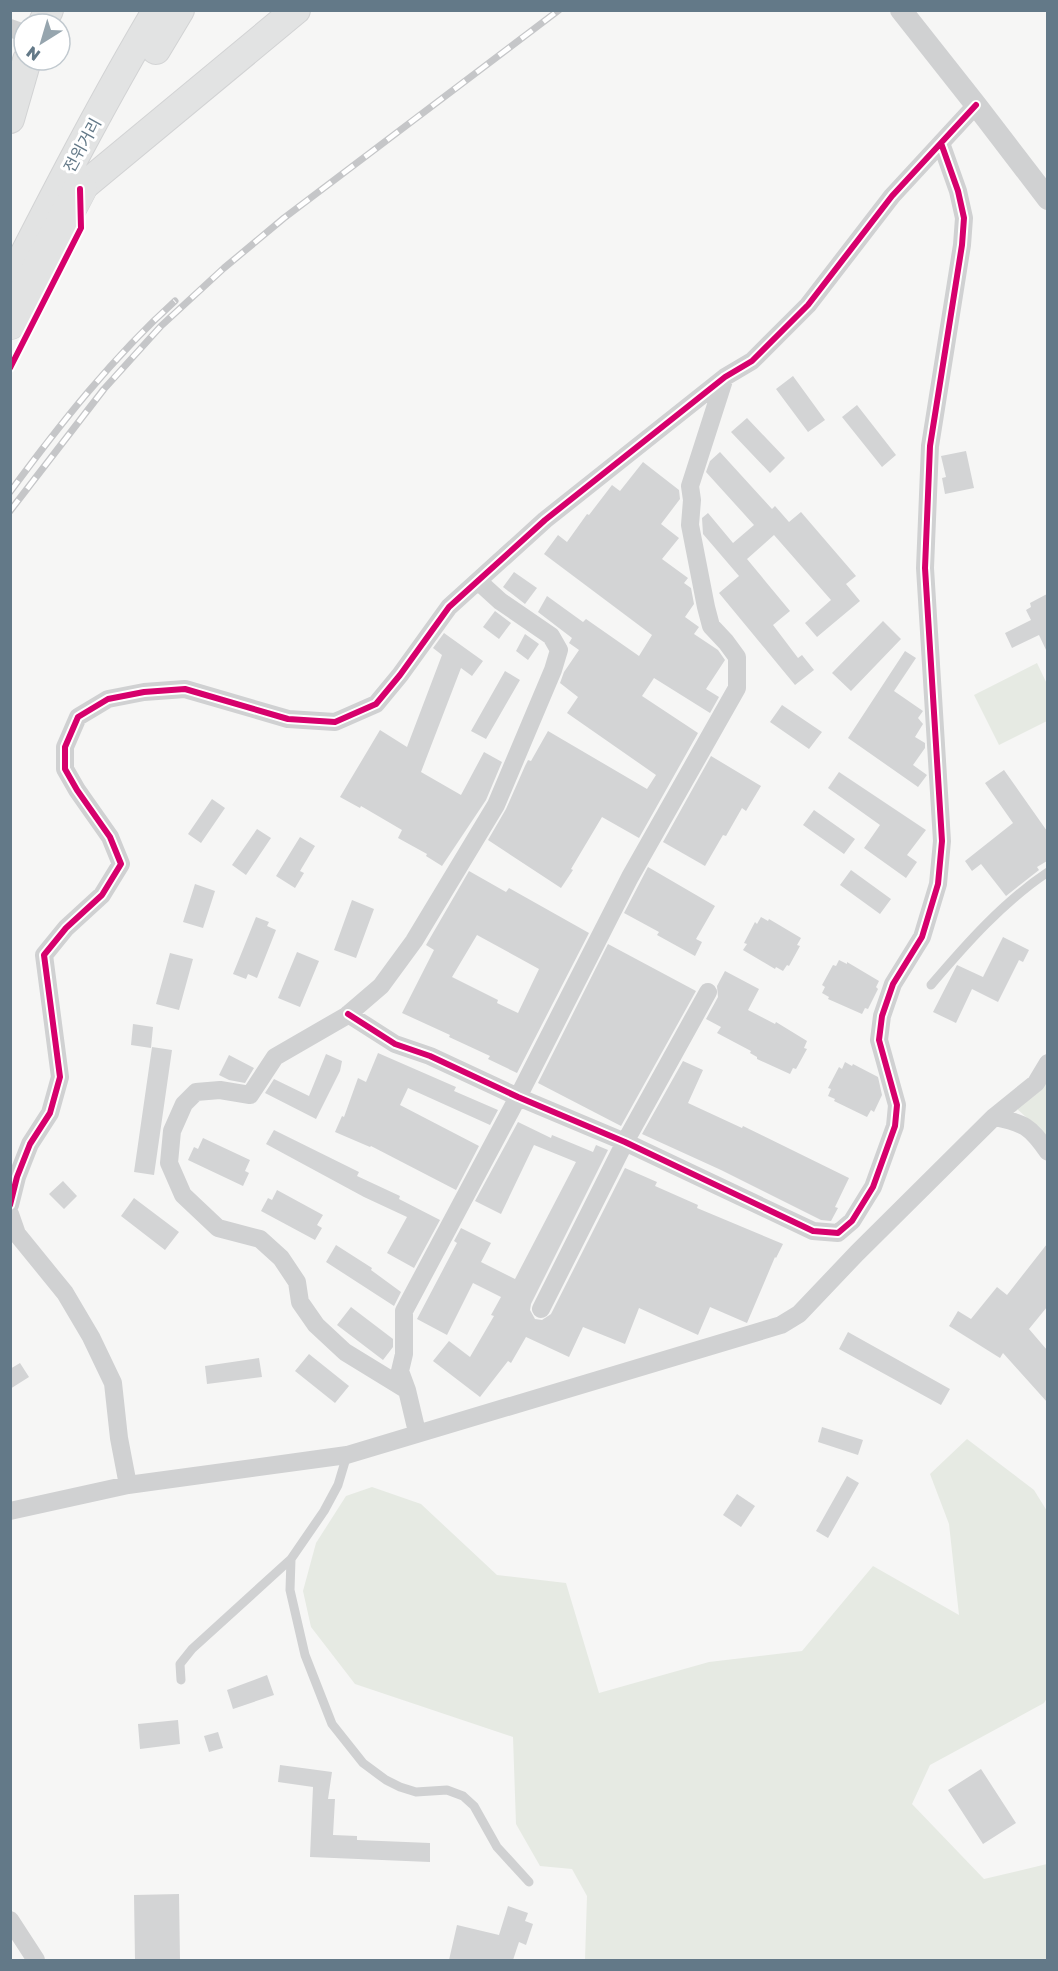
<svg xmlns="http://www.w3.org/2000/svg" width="1058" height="1971" font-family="'Golos Text','Noto Sans KR',sans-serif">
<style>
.green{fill:#e6eae3}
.building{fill:#d3d4d5;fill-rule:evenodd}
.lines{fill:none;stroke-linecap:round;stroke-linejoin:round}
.primary-casing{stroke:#d2d3d4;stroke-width:30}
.motorway-casing{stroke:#d1d3d4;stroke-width:34}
.service{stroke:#d0d1d2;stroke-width:9}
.minor{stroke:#d0d1d2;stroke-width:18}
.tertiary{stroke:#d0d1d2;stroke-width:22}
.primary{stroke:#e2e3e3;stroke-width:28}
.motorway{stroke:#e2e3e3;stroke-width:33}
.rail-casing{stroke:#c5c6c8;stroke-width:7}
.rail{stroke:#fff;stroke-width:4.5;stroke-dasharray:14;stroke-linecap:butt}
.cycleway-casing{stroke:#fff;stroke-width:10}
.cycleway{stroke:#d6006c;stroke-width:6}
.labels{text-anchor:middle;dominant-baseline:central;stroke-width:6;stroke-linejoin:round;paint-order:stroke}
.street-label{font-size:16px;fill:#637988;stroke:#fff}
</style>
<rect width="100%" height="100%" fill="#f6f6f5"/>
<!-- green -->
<path class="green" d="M1037 663 1047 684V721L999 745 974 695Z
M1047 1076V1136L1016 1108Z
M967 1439 1034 1490 1047 1511V1698L1044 1703 930 1765 912 1804 984 1879 1047 1864V1960H585L587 1896 572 1869 540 1866 516 1824 513 1737 355 1684 311 1627 303 1591 316 1543 346 1496 372 1487 421 1504 497 1575 566 1583 599 1693 709 1662 802 1651 873 1566 959 1615 949 1524 930 1474Z"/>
<!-- building -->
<path class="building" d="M793 376 825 420 808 432 776 389Z
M857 405 896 455 882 467 842 417Z
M747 418 785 458 770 473 731 432Z
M966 451 974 488 945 494 942 478 946 477 941 456Z
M720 452 772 509 775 506 789 522 801 512 856 576 846 584 860 601 817 637 805 623 831 600 774 535 747 559 790 611 773 625 798 658 802 655 814 670 795 685 719 593 739 576 703 534 702 518 708 513 733 543 754 525 706 472 710 461Z
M643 462 679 490 680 499 661 524 679 538 662 559 688 578 684 583 691 588 694 604 685 617 699 627 694 634 718 650 725 660 706 689 719 697 710 713 654 678 642 696 698 733 639 838 602 817 571 869 573 870 561 888 488 840 506 809 525 766 528 760 531 761 548 731 647 789 656 775 567 713 578 697 560 683 564 672 579 650 569 643 572 638 538 612 547 596 583 622 586 619 639 656 652 635 544 554 558 535 567 542 587 514 589 515 612 485 620 491Z
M514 572 537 588 525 604 503 587Z
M1047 594V652L1039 635 1012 648 1005 633 1031 620 1026 610 1031 607 1030 603Z
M495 611 511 623 499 639 483 627Z
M883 621 901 639 851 691 832 673Z
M444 633 483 661 472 676 461 668 421 772 461 795 484 752 502 762 486 800 442 866 426 856 427 854 398 838 402 830 361 806 360 808 340 797 380 730 407 747 442 655 433 648Z
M525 634 539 644 528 660 516 651Z
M905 651 916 658 894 691 923 711 918 718 923 724 915 737 925 743V748L913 765 927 775 918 787 848 738Z
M505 671 520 680 486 739 471 731Z
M782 705 822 732 809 749 770 722Z
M711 756 761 786 746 811 742 808 726 836 723 835 705 866 663 842Z
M1004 770 1047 831V861L1037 867 1039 870 1006 896 981 864 972 871 965 861 1013 823 985 783Z
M839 772 926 830 907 855 917 862 906 878 864 848 880 825 828 788Z
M212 799 225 808 201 843 188 834Z
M814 810 855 839 844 854 803 825Z
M257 829 271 838 246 875 232 865Z
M300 837 315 846 300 871 304 873 295 888 276 876Z
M648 867 715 906 696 939 702 942 695 956 657 935 659 932 624 913Z
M851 870 891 899 880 914 840 885Z
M469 871 506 892 509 888 589 933 517 1073 488 1059 490 1056 449 1037 450 1035 402 1013 434 950 426 945ZM477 935 539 969 518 1013 497 1003 498 1000 452 977Z
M195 884 215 891 203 928 183 922Z
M352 900 374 909 356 958 334 950Z
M256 917 269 922 267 926 276 930 257 978 248 974 246 979 233 974Z
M761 917 768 921 769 919 801 938 797 945 800 946 789 966 787 965 783 971 776 967 775 969 743 950 747 944 744 943 755 922 757 924Z
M1003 937 1029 950 1023 962 1019 960 998 1002 972 989 956 1023 933 1012 957 965 983 977Z
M608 944 696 991 621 1126 538 1083Z
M297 952 319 961 300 1007 278 998Z
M170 953 193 959 179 1010 156 1004Z
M839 960 847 964V962L879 981 876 987 878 989 868 1009 865 1008 862 1014 828 999 829 997 822 993 825 987 822 985 833 965 836 966Z
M725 971 759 989 748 1010 775 1024 776 1022 807 1041 804 1048 807 1049 796 1069 793 1068 790 1074 757 1059V1057L750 1053 751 1051 717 1033 721 1027 706 1019 718 997 717 986Z
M133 1024 153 1027 151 1048 131 1045Z
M152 1047 172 1050 154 1175 134 1172Z
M378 1053 456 1087 454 1091 498 1110 490 1125 408 1088 400 1105 479 1146 456 1190 371 1146 370 1147 335 1132 342 1116 344 1117 358 1078 366 1082Z
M326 1054 342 1061 340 1071 316 1119 265 1093 274 1079 309 1096Z
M229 1055 254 1068 245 1083 229 1080 219 1075Z
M683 1061 703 1070 688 1103 742 1128 743 1126 849 1178 835 1207 838 1208 831 1221 821 1220 721 1170 642 1134Z
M845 1062 852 1066 853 1064 878 1077 882 1095 874 1112 871 1110 867 1117 834 1101 835 1099 828 1096 831 1089 828 1088 839 1067 842 1069Z
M518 1122 551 1138 552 1135 593 1152 596 1145 608 1150 531 1304 530 1310 535 1319 542 1320 551 1314 625 1168 657 1182 655 1186 698 1205 697 1208 783 1244 776 1258 775 1257 747 1323 710 1307 698 1335 639 1308 625 1344 583 1327 569 1357 526 1337 511 1363 508 1361 480 1397 433 1361 449 1341 470 1357 494 1316 491 1315 501 1297 473 1283 447 1335 417 1319 457 1243 454 1241 461 1228 491 1243 481 1262 515 1279 576 1162 534 1145 501 1214 475 1201Z
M274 1130 359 1172 357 1176 400 1196 399 1199 440 1220 414 1268 387 1253 407 1217 364 1197 266 1144Z
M203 1138 250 1160 245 1171 249 1173 243 1186 188 1160 194 1147 198 1149Z
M63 1181 77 1196 64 1209 49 1194Z
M277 1190 323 1215 317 1225 322 1228 315 1240 261 1211 268 1198 272 1200Z
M134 1198 179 1232 165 1250 121 1216Z
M1047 1244V1307L1029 1329 1047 1350V1402L1003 1353 1000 1358 949 1326 958 1311 971 1319 997 1287 1007 1295Z
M336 1245 372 1268 371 1270 401 1292 394 1306 326 1262Z
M351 1307 393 1339V1347L383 1360 337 1325Z
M848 1332 950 1389 941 1405 839 1349Z
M309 1354 349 1386 335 1403 295 1371Z
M259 1358 262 1377 207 1384 205 1366Z
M20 1363 29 1377 10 1389V1369Z
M822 1427 863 1440 858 1455 818 1442Z
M847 1476 859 1483 828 1538 816 1531Z
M737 1494 755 1506 741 1527 723 1515Z
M267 1675 274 1695 233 1709 227 1690Z
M178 1720 180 1744 140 1749 138 1724Z
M218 1732 223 1748 209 1752 204 1736Z
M280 1765 332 1772 328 1799H335L333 1835 357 1836V1840L430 1843V1862L310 1857 313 1787 278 1782Z
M981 1769 1016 1823 983 1844 948 1790Z
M179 1894 180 1960H135L134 1895Z
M508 1906 528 1913 525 1921 533 1924 526 1945 519 1942 513 1960H449L457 1925 499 1935Z"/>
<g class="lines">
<!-- primary casing -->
<g class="primary-casing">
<path id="primary" d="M42 24 49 10
M156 50 180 10
M10 119 27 60
M80 189 296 10
M10 282C57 190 104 99 157 10"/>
</g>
<!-- motorway casing -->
<g class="motorway-casing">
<path id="motorway" d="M10 323 80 189"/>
</g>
<!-- service -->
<path class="service" d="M931 985C966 944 1003 902 1048 872
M347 1455 338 1485 324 1511 291 1559 290 1590 305 1655 332 1724 363 1763 386 1780 400 1787 416 1792 447 1790 463 1796 474 1806 497 1847 529 1882
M181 1680 180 1664 192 1649 291 1559"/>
<!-- minor -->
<path class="minor" d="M10 28 24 33
M348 1014 395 1044 430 1056 518 1097 625 1142 813 1231 838 1233 852 1221 873 1187 895 1126 897 1105 879 1040 882 1016 893 984 922 937 938 884 942 841 925 568 930 446 962 245 964 218 958 191 941 143
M994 1117C1024 1123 1030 1126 1048 1152
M10 1205 17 1177 30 1144 50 1113 60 1077 44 955 66 928 102 895 121 864 110 837 77 790 65 769V747L78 717 108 699 144 692 185 689 288 719 335 722 376 704 400 675 449 607 545 520 725 377 752 361 808 305 892 196 976 105
M10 1214 17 1234 65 1293 91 1337 113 1383 119 1438 128 1485
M541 1309 625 1142 708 992
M407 1390 345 1352 316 1325 300 1302 297 1282 281 1258 260 1239 218 1228 183 1195 169 1163 172 1131 184 1104 196 1092 220 1090 250 1095 275 1057 346 1016 381 986 414 941 496 805 553 670 559 650 551 636 500 601 478 581
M417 1432 407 1390 400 1371 404 1354V1311L518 1097 630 877 737 688V657L726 642 711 626 706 607 690 525 692 500 690 486 725 377
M10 1511 128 1485 347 1455 781 1325 799 1314 857 1253 994 1117 1036 1083 1048 1063
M10 1920 36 1960"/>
<!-- tertiary -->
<path class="tertiary" d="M901 10 976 105 1048 199"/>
<!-- primary -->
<use href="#primary" class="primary"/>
<!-- motorway -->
<use href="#motorway" class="motorway"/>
<!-- rail casing -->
<g class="rail-casing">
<path id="rail" d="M10 492C60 424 113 357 175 301
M10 511 104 389 161 326 224 268 284 218 559 10"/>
</g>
<!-- rail -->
<use href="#rail" class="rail"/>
<!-- cycleway casing -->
<g class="cycleway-casing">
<path id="cycleway" d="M10 368 81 228 80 189
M348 1014 395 1044 430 1056 518 1097 625 1142 813 1231 838 1233 852 1221 873 1187 895 1126 897 1105 879 1040 882 1016 893 984 922 937 938 884 942 841 925 568 930 446 962 245 964 218 958 191 941 143
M10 1205 17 1177 30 1144 50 1113 60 1077 44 955 66 928 102 895 121 864 110 837 77 790 65 769V747L78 717 108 699 144 692 185 689 288 719 335 722 376 704 400 675 449 607 545 520 725 377 752 361 808 305 892 196 976 105"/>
</g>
<!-- cycleway -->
<use href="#cycleway" class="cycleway"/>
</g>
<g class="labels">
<!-- street labels -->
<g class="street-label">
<text transform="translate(82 145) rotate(-61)">전위거리</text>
</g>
</g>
<!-- border -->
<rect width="1058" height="1971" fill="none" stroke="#637988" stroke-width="24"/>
<!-- north arrow -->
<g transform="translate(42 42) rotate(217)"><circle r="28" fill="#ffffff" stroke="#c1c9cf" stroke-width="1.5"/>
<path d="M0-4.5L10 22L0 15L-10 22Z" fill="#96a5ae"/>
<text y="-9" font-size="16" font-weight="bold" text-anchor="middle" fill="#637988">N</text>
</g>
</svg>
